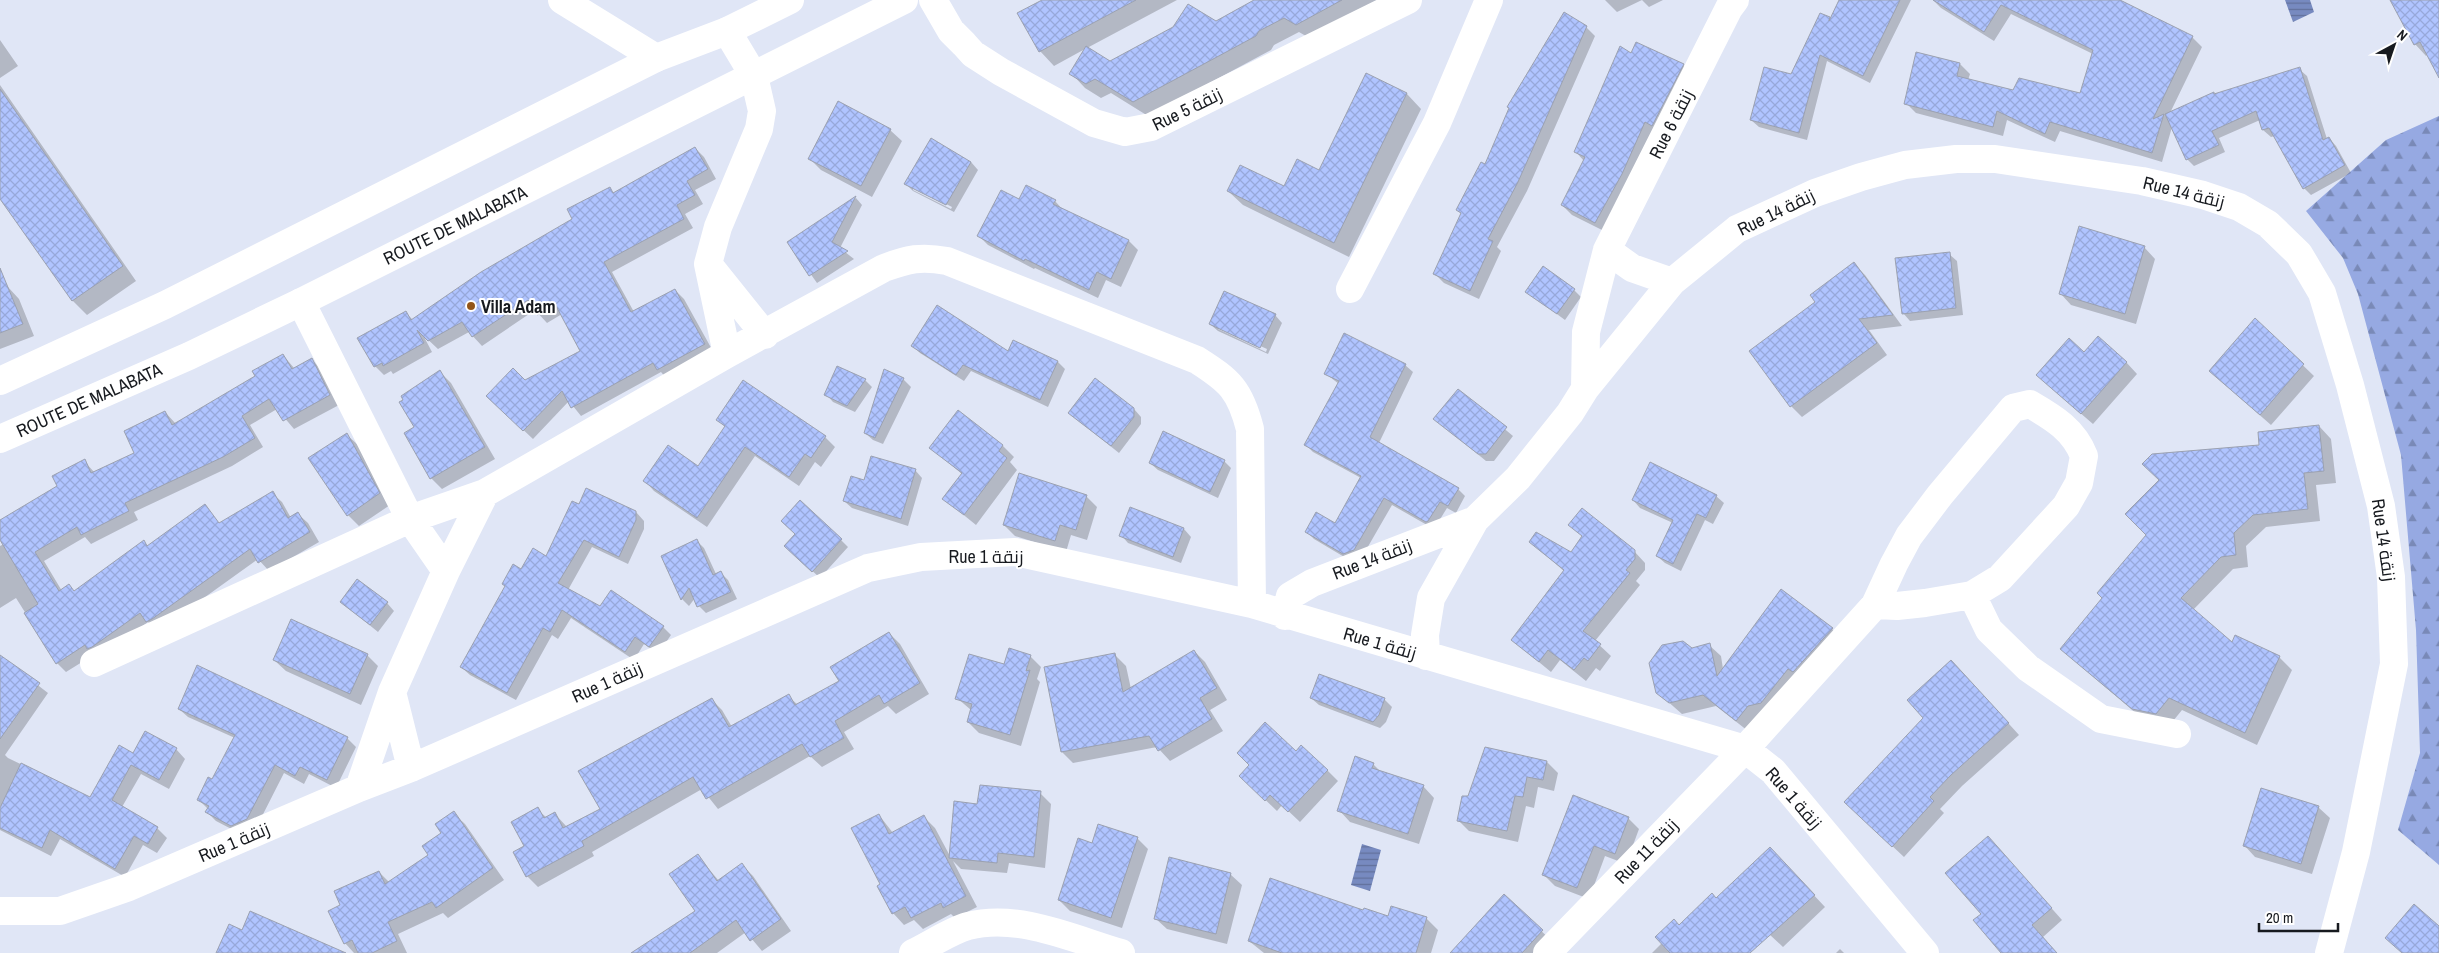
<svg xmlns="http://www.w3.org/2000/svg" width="2439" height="953" font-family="'Archivo Narrow',Cairo,sans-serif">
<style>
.forest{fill:url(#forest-firs)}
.water{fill:url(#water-rules)}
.shadow{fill:#0003;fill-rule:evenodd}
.building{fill:url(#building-cross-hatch);stroke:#9ba1b0}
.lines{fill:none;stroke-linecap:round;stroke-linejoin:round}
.minor{stroke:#fff;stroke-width:28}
.tertiary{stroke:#fff;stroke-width:28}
.poi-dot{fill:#93551a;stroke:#fff;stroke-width:2}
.labels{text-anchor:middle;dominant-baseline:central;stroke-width:4;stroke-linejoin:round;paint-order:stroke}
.street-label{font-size:18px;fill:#171a1f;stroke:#fff}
.poi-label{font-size:18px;font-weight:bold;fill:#171a1f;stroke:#fff;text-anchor:start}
</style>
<defs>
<pattern id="forest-firs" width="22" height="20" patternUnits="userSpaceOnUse" patternTransform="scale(1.25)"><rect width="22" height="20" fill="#96a9e2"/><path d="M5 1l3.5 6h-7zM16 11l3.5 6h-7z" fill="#7989b7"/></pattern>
<pattern id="water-rules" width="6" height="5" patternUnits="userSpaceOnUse" patternTransform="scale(1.25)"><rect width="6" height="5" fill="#778ac0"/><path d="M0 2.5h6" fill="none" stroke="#61709b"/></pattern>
<pattern id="building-cross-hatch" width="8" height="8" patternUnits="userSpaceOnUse" patternTransform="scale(1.25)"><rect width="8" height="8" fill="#b0c4ff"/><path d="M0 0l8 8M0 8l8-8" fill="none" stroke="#97a8da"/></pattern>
</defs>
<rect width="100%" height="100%" fill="#e0e6f6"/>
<!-- forest -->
<path class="forest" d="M2439 116V865L2398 830 2420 753 2416 630 2401 455 2358 294 2343 258 2306 211 2386 140Z"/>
<!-- water -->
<path class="water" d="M2285 0H2310L2314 12 2293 22Z
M1362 844 1381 850 1370 891 1351 885Z"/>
<!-- shadow -->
<path class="shadow" d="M1044 0H1177L1087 48 1110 62 1216 23 1258 0H1383L1311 39 1299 32 1274 45 1271 50 1148 116 1111 93 1101 98 1085 88 1071 73 1085 49 1054 66 1040 51Z
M1605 0H1663L1649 7 1642 0 1617 12Z
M1868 0H1911L1870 83 1827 61 1807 140 1759 127 1751 120 1792 75 1829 18 1831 19Z
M1933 0H2120L2192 37 2202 47 2170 113 2213 93 2215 95 2299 69 2307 76 2327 139 2329 138 2336 146 2351 173 2311 195 2304 188 2275 136 2271 137 2263 130 2260 120 2219 138 2225 152 2194 166 2187 159 2172 127 2162 162 2060 131 2055 142 2007 120 2003 136 1916 113 1906 103 1960 64 1970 74 1968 80 2014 92 2081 95 2093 54 2011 14 1994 41 1941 8Z
M2391 0H2439V74L2428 54 2426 56 2415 44Z
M1586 27 1595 36 1527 191 1497 247 1501 251 1479 299 1444 283 1435 274 1462 214 1457 210 1485 166Z
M0 40 18 66 0 78Z
M1632 54 1683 65 1693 75 1606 232 1572 215 1562 205 1584 161 1576 152Z
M1367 75 1407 94 1421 109 1349 257 1243 205 1228 191 1284 188 1319 172Z
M0 85 136 281 87 315 72 300 0 196Z
M890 130 902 141 872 197 821 170 810 159Z
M695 148 704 157 716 179 695 190 703 204 685 214 693 228 612 272 634 312 675 290 684 299 714 353 667 379 661 372 581 416 569 401 533 439 497 405 525 382 582 351 562 314 547 323 535 310 482 346 469 332 438 349 423 335 432 352 393 374 391 371 384 375 375 366 405 312 413 320 573 219 609 189 614 193Z
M971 162 978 170 954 212 913 191 906 184ZM913 187 952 207 951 209 913 190Z
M856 198 862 205 840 248 854 259 817 283 788 242Z
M1020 201H1055L1064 211 1129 241 1138 250 1121 287 1106 280 1098 298 1035 268 1034 269 988 245 979 236Z
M2144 247 2155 259 2136 324 2071 305 2060 293Z
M1949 254 1957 261 1963 315 1910 321 1903 313Z
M1854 264 1865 275 1902 326 1869 330 1887 355 1802 417 1791 406 1817 302Z
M8 287 19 299 34 336 0 349V291Z
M1574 290 1581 297 1565 320 1527 292Z
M1275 315 1282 323 1268 354 1218 331 1210 324ZM1218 327 1267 349 1266 352 1218 329Z
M2255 319 2314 376 2271 425 2222 382Z
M1014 342 1058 362 1065 369 1048 407 971 371 964 381 920 353 913 346 1009 353Z
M2084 354 2126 362 2137 374 2093 424 2049 386Z
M283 355 294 368 311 359 321 369 339 405 294 429 277 409 250 425 263 447 232 466 134 512 138 520 91 544 85 537 44 561 62 591 69 586 75 592 144 542 148 546 205 506 220 524 272 493 282 502 291 518 298 514 308 523 319 542 269 571 258 559 162 628 157 631 148 622 101 656 95 654 66 672 57 663 16 598 0 608V546L4 544 0 538V521L58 487 84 461 95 473 136 453 165 412 176 424 256 377Z
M1405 365 1413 372 1379 443 1458 489 1465 496 1456 513 1447 508 1434 529 1392 505 1362 557 1351 561 1314 539 1307 532 1335 525 1361 478 1313 452 1306 445 1339 384 1326 374Z
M440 372 451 383 495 459 442 489 431 478 415 427Z
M903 379 911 387 883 444 873 440 865 433Z
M865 380 872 387 855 412 833 402 826 394Z
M743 382 825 437 835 447 821 467 815 462 799 486 755 456 707 527 654 491 645 481 698 468 725 427 718 420Z
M1458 390 1513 436 1494 461H1486L1435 419Z
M1134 409 1141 417V424L1119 453 1069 413Z
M958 412 1003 446 1014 457 1010 462 1017 470 976 525 944 499 962 474 931 448Z
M2319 426 2331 439 2336 483 2316 485 2320 521 2266 527 2246 546 2248 567 2233 569 2193 610 2232 644 2236 637 2279 657 2292 670 2257 745 2182 710 2169 726 2145 721 2061 649 2260 446Z
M346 434 358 445 390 505 359 526 348 515Z
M1224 461 1231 468 1218 498 1158 470 1150 463Z
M915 470 922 478 908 526 852 508 844 501 865 482Z
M1086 496 1097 507 1087 540 1071 535 1066 552 1015 536 1004 525Z
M1716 496 1724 503 1713 524 1705 520 1681 571 1665 563 1657 556 1673 523 1640 508 1633 500Z
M580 505 636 512 644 521V529L628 564 592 547 568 590 600 608 663 627 671 635 658 654 644 644 634 660 571 618 558 639 552 635 516 700 470 675 461 667 506 587 503 584 522 571 547 558Z
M1131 509 1184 529 1191 537 1181 563 1128 543 1121 535Z
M1570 525 1634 551 1645 563V570L1636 581 1640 585 1595 641 1611 656 1600 671 1596 668 1586 681 1560 660 1551 672 1512 640 1565 572 1531 542 1571 554 1583 537Z
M796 534 841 540 848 547 820 578 793 553Z
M697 541 704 548 716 574 721 573 728 580 737 599 706 613 699 606 695 598 689 606 682 599 662 556Z
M1781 591 1832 629 1843 640 1748 731 1716 706 1682 714 1657 692 1692 649 1709 645 1721 656 1723 669Z
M341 602 387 603 394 611 378 632Z
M889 633 900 644 929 694 896 714 888 706 844 732 854 749 822 767 810 756 718 809 702 789 592 852 594 856 538 887 527 876 526 847 537 809 547 818 555 814 567 827 602 810 711 699 722 710 732 727 788 696 798 705 841 682Z
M1194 651 1205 662 1227 700 1210 710 1223 731 1170 761 1157 747 1073 763 1062 752 1045 668 1115 655 1126 666 1131 689Z
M367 655 378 666 361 705 286 671 274 660Z
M0 656 48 693 5 755 8 758 91 798 133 754 176 749 185 759 169 789 141 774 122 807 157 828 167 838 157 853 143 845 125 877 60 839 51 856 0 830 2 807 0 806Z
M1030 656 1041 667 1037 679 1040 682 1021 746 979 733 968 722 971 710 957 698 1005 666Z
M1962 672 2019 735 1962 786 1940 809 1944 813 1904 857 1857 813 1924 718Z
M1311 698 1384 699 1392 707 1386 722 1380 728 1319 705Z
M179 709 347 738 356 747 336 788 309 774 304 784 284 773 256 828 241 834 216 821 207 812 208 809 199 800 213 780 235 738 188 717Z
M1296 753 1327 770 1338 781 1300 822 1282 805 1277 811 1252 787Z
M1547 762 1558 773 1554 791 1538 787 1534 808 1526 806 1518 842 1469 831 1458 820 1469 797Z
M1373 764 1382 773 1423 786 1434 798 1419 844 1350 822 1339 810Z
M1040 793 1051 804 1045 868 1009 863 1007 873 961 869 953 861 977 907 955 918 951 914 923 929 914 920 904 925 893 913 882 884 879 815 893 833 924 817 935 828 950 856 979 805Z
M2318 807 2330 818 2312 874 2255 857 2244 845Z
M453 813 465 824 504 880 448 918 443 913 398 934 407 953H354L345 943 342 906 379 872 390 883 430 855Z
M1628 818 1639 829 1626 864 1605 856 1589 899 1555 886 1544 875Z
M1137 838 1148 849 1122 928 1070 911 1059 900 1092 844Z
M1999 849 2062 920 2043 937 2057 953H2003L1982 914Z
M698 856 719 881 742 865 753 876 791 931 762 951 746 932 717 953H633L697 911Z
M1781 860 1825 907 1783 947 1769 934 1747 953H1652L1679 926 1716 900Z
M1230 874 1242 885 1227 944 1167 929 1155 918Z
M1504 896 1553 942 1543 953H1462Z
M1364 912 1389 917 1426 918 1438 930 1431 953H1264L1249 941Z
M1840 949 1844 953H1836Z"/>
<!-- building -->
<path class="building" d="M1042 0H1136L1039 52 1017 13Z
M1254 0H1342L1296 25 1284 18 1259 31 1256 36 1133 102 1095 79 1086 84 1069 74 1086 46 1110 61 1173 27 1188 4 1216 21Z
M1839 0H1900L1863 76 1820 55 1799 133 1750 120 1764 67 1791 74 1820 13 1830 17 1829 21Z
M1933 0H2120L2193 36 2153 119 2164 114 2152 153 2050 122 2045 134 1997 111 1993 127 1904 104 1916 52 1960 63 1957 76 2013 90 2019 78 2080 93 2093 50 2001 5 1984 32Z
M2390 0H2439V78L2420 42 2414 45Z
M1564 12 1587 26 1518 182 1488 239 1493 241 1470 291 1433 274 1461 213 1456 210 1481 162 1485 164 1509 108 1507 107Z
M1636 42 1684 64 1652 126 1645 122 1622 174 1595 223 1561 205 1585 157 1574 152 1620 46 1631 53Z
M2300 67 2323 140 2329 137 2345 165 2303 189 2269 128 2262 130 2256 111 2212 131 2219 145 2186 160 2165 114 2214 92V94Z
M1366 73 1407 93 1334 243 1227 191 1240 165 1284 186 1297 159 1319 170Z
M0 89 123 266 72 301 0 199Z
M838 101 891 129 861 186 808 159Z
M931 138 971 162 946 205 904 184Z
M695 147 708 169 687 181 695 195 677 205 684 219 604 262 631 312 675 289 705 344 657 370 653 363 571 408 562 391 523 431 486 396 513 368 525 380 580 351 555 304 537 315 528 300 472 337 462 322 428 341 417 330 424 343 383 366 382 363 374 367 357 338 406 311 411 320 481 272 572 219 567 209 610 187 613 193Z
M1026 185 1056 200 1053 204 1129 240 1111 279 1097 272 1089 290 1025 259 1024 261 977 236 1001 190 1019 199Z
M856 196 832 242 848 251 809 276 787 242Z
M2079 226 2145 246 2125 314 2059 294Z
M1950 252 1956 308 1902 314 1895 258Z
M1854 262 1893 315 1859 319 1877 343 1790 407 1749 351 1815 302 1810 295Z
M1543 266 1575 289 1557 314 1525 292Z
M0 268 23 324 0 333Z
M1224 291 1276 314 1260 348 1209 324Z
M937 305 1008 351 1013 340 1058 361 1040 400 963 365 956 375 911 346Z
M2255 318 2304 364 2260 415 2209 371Z
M1344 333 1406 364 1370 437 1459 488 1448 506 1440 502 1428 521 1426 522 1384 498 1354 550 1343 554 1305 532 1316 512 1335 523 1361 476 1304 445 1339 381 1324 374Z
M2098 336 2127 362 2081 414 2036 375 2069 338 2084 352Z
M283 354 292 369 312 358 330 395 283 421 269 399 242 416 255 438 223 457 125 503 129 511 81 535 77 527 35 552 59 591 69 584 74 591 144 540 147 546 205 504 219 523 273 491 288 518 298 512 310 532 258 563 250 549 152 619 146 622 140 613 92 647 87 649 85 645 56 664 24 613 38 604 0 540V520L57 486 52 476 85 459 91 473 134 453 124 431 165 411 172 425 255 376 252 371Z
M837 366 866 379 847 406 824 395Z
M884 369 904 378 875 438 864 433Z
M440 370 485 447 430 479 404 433 414 427 399 402 403 400 401 396Z
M1095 378 1134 408V417L1111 446 1068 413Z
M743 380 826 436 811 458 805 454 789 477 745 447 697 518 643 481 668 445 698 466 725 426 716 420Z
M1458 389 1507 427 1486 454H1478L1433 419Z
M958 410 1003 445 999 451 1007 458 964 515 942 499 962 473 929 448Z
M2319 425 2324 471 2304 473 2308 509 2253 515 2234 533 2236 555 2221 557 2181 598 2232 642 2235 635 2280 656 2245 733 2169 698 2156 714 2132 709 2060 649 2102 598 2097 593 2146 535 2125 514 2159 480 2142 464 2152 454 2259 445 2258 432Z
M1163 431 1225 460 1210 492 1149 463Z
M347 433 380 493 347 516 308 458Z
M871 456 916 469 901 519 843 501 851 476 864 480Z
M1650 462 1717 495 1706 518 1697 514 1673 564 1656 556 1673 520 1632 500Z
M1019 473 1087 495 1076 530 1060 525 1055 541 1003 525Z
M586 488 636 511V520L619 557 584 540 558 583 600 606 611 590 664 626 649 647 635 637 625 652 562 610 550 632 543 628 507 693 460 667 505 586 502 584 513 564 521 569 533 548 546 556 572 501 579 504Z
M800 500 842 539 812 572 784 546 795 534 781 521Z
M1130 507 1184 528 1173 557 1119 536Z
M1582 508 1635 550V559L1626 570 1630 573 1583 631 1601 644 1588 661 1584 658 1574 670 1548 650 1539 662 1511 640 1564 570 1529 542 1536 532 1571 552 1582 536 1568 525Z
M697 539 713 575 721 571 731 592 697 607 689 588 681 600 661 556Z
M357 579 388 602 370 625 340 602Z
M1781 589 1833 628 1793 672 1788 669 1761 703 1748 706 1736 721 1703 695 1669 703 1656 693 1649 663 1662 645 1683 641 1692 648 1710 643 1717 676Z
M291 619 368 654 350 694 273 660Z
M889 632 920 683 884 704 879 695 835 721 844 738 810 757 802 744 706 799 693 777 582 841 584 846 526 877 513 852 524 846 511 822 538 807 544 818 555 812 563 828 600 809 578 771 712 698 729 727 789 694 795 705 839 681 830 667Z
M1009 648 1031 655 1026 671 1030 670 1010 735 967 722 972 704 955 699 969 654 1004 664Z
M1194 650 1217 688 1200 698 1212 719 1158 751 1149 736 1061 752 1044 667 1115 653 1123 692Z
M0 655 40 683 0 739Z
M1951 660 2009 723 1951 775 1930 797 1934 801 1892 847 1844 802 1923 718 1907 700Z
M197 665 348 737 327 780 300 767 295 776 275 765 247 819 231 826 205 812 209 806 197 800 208 777 212 779 235 735 178 709Z
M1319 674 1385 698 1379 715 1373 722 1310 698Z
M1265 722 1296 751 1301 745 1328 770 1288 812 1270 795 1265 801 1239 776 1249 765 1237 753Z
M145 731 177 748 159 780 131 765 112 800 158 827 148 844 134 836 115 869 50 830 42 848 0 828V808L21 763 90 797 119 745 133 753Z
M1485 747 1547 761 1543 780 1527 777 1523 797 1515 796 1507 831 1457 821 1462 796H1468Z
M1355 756 1374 763 1372 768 1424 785 1408 834 1337 811Z
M980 785 1041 791 1034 857 998 853 997 863 949 858 954 801 977 804Z
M2261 788 2319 806 2301 864 2243 846Z
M1573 795 1629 817 1615 854 1594 846 1577 888 1542 875Z
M454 811 493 868 436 908 432 902 388 922 397 941 372 953H358L352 940 344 944 328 911 340 905 334 891 379 871 385 884 428 855 422 846 441 833 435 824Z
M879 814 889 834 924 815 966 896 943 908 941 903 911 918 905 907 892 914 877 886 880 884 851 828Z
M1098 824 1138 837 1111 918 1058 900 1078 838 1092 843Z
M1988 836 2052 908 2032 925 2057 953H2001L1973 920 1981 914 1945 873Z
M1770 847 1815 895 1750 953H1670L1655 937 1674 919 1679 925 1712 893 1716 898Z
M698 854 717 881 742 863 781 919 750 941 736 920 690 953H631L695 911 669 874Z
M1169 857 1231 873 1216 934 1154 919Z
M1270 878 1363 910 1364 908 1388 916 1391 906 1427 917 1416 953H1282L1248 941Z
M1504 894 1543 930 1522 953H1450Z
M2414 904 2439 926V953H2402L2385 938Z
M250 911 346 953H216L229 924 242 930Z"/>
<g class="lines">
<!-- minor -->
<path class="minor" d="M562 0 656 58
M933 0 951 31 964 44 973 54 1001 72 1094 123 1125 132 1151 127 1408 0
M727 31 754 76 762 111 759 129 718 227 708 264 727 354
M1607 250 1632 268 1672 282
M712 269 765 335
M1350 289 1437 123 1489 0
M301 302 410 519 446 571
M1585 389 1586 332 1607 250 1729 8 1735 0
M1972 595 1989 630 2028 668 2101 719 2177 734
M1285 616 1290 596 1312 583 1475 520
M1426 656 1425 635 1431 598 1475 520 1518 478 1570 413 1585 389 1672 282 1737 229 1815 193 1861 177 1905 165 1956 159H1995L2142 181 2203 195 2239 207 2268 224 2299 254 2322 293 2350 385 2381 506 2391 577 2394 664 2356 852 2329 953
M94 663 410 519 485 493 727 354 884 268C908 259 921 256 947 261L1197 360C1230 381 1240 390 1250 429L1252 604
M392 692 411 768
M359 788 392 692 446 571 485 493
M0 911H60L129 887 359 788 411 768 868 568 921 557 1015 552 1252 604 1745 749 1773 771 1925 953
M913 953C930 945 950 931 968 926 1019 913 1073 939 1121 953
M1547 953 1745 749 1875 605 1894 564 1909 536 1940 495 2013 408 2030 404C2054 418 2074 430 2084 456L2079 483 2066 506 2000 578 1972 595 1925 603 1897 606 1875 605"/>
<!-- tertiary -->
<path class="tertiary" d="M0 381 165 305 656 58 727 31 790 0
M0 439 189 356 301 302 904 0"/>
</g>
<!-- markers -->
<circle class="poi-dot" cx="471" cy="306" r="5"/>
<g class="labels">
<!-- street labels -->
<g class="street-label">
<text transform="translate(1187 109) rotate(-26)">Rue 5 زنقة</text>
<text transform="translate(1671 124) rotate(-63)">Rue 6 زنقة</text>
<text transform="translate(2184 192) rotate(14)">Rue 14 زنقة</text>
<text transform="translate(1776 212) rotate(-26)">Rue 14 زنقة</text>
<text transform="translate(455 225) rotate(-26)">ROUTE DE MALABATA</text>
<text transform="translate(89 400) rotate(-24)">ROUTE DE MALABATA</text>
<text transform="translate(2384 540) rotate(82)">Rue 14 زنقة</text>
<text x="986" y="556">Rue 1 زنقة</text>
<text transform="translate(1372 559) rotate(-21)">Rue 14 زنقة</text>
<text transform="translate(1380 643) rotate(16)">Rue 1 زنقة</text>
<text transform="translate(607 682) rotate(-24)">Rue 1 زنقة</text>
<text transform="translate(1794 798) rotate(49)">Rue 1 زنقة</text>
<text transform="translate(234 842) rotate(-23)">Rue 1 زنقة</text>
<text transform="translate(1646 851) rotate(-46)">Rue 11 زنقة</text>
</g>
<!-- poi labels -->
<g class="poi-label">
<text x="481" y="306">Villa Adam</text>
</g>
</g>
<!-- north arrow -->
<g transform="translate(2394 45) rotate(40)" stroke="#ffffff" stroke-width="4" paint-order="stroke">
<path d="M0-4L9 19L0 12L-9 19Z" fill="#171a1f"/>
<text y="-8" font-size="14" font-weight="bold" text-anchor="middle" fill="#171a1f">N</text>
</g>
<!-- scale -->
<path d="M2259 923v8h79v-8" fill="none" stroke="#171a1f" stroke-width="2.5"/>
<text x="2266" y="923" font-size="15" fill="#171a1f" stroke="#ffffff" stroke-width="4" paint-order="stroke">20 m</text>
</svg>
